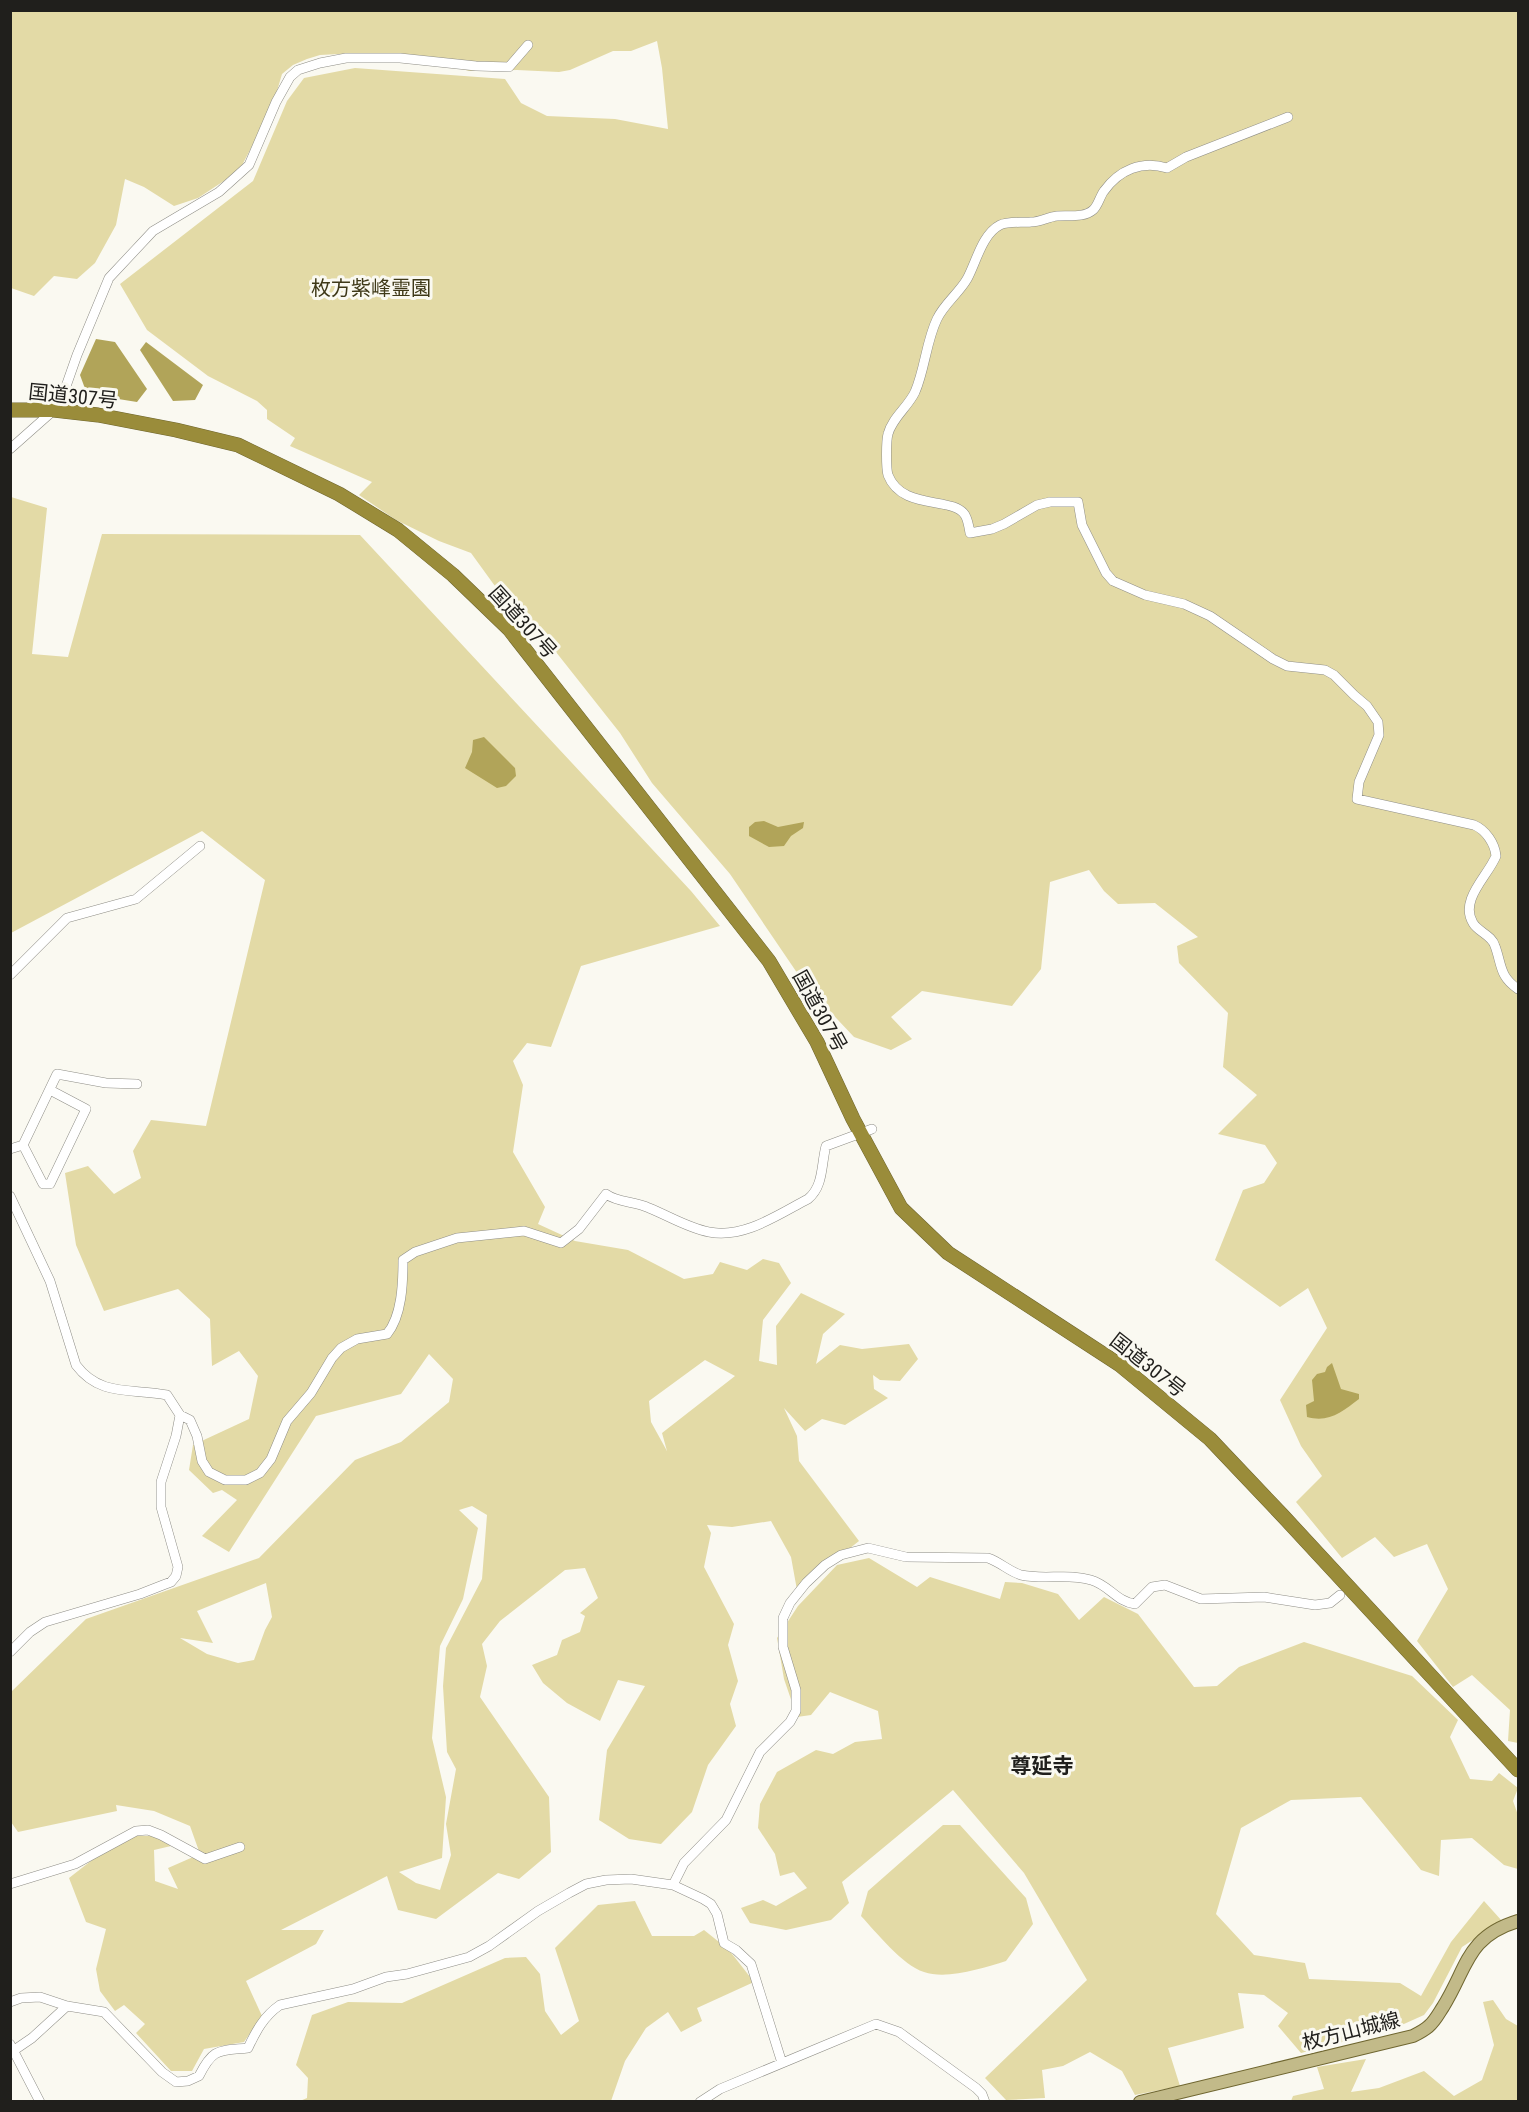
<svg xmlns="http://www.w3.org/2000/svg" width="1529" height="2112" font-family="'Roboto Condensed','Noto Sans JP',sans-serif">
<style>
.green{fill:#e3daa6;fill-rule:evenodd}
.water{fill:#b1a459}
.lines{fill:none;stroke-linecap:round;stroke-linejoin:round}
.minor-casing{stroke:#8f8e87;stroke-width:10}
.major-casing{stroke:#6f6630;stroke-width:14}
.highway-casing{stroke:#6f6630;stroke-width:15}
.minor{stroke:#fff;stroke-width:9}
.major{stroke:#c2ba89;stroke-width:12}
.highway{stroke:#9a8c3a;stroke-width:14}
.labels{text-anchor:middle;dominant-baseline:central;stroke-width:6;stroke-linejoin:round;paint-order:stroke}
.park-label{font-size:20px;fill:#3f3918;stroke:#faf9f1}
.street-label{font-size:20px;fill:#201f1c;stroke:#faf9f1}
.neighbourhood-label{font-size:21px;font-weight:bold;fill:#201f1c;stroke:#faf9f1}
</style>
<rect width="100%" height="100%" fill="#faf9f1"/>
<!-- green -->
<path class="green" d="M11 11H1518V1743L1508 1741 1510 1710 1472 1675 1453 1687 1417 1641 1448 1589 1427 1544 1394 1557 1375 1537 1342 1558 1296 1502 1322 1476 1301 1446 1280 1400 1327 1328 1308 1288 1280 1307 1215 1260 1243 1190 1264 1183 1277 1163 1265 1145 1218 1134 1257 1095 1223 1067 1228 1013 1179 963 1177 946 1198 937 1155 903 1118 904 1104 891 1089 870 1050 882 1041 969 1012 1006 922 991 891 1017 912 1039 891 1050 854 1037 806 986 730 874 652 783 620 733 552 647 500 593 471 553 439 541 396 520 359 495 372 482 290 446 295 438 267 419V410L257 401 208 376 147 330 120 284 253 181 287 101 304 78 355 68 505 79 521 103 547 116 615 119 668 129 662 68 657 41 631 51H613L570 70 559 72 517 70 469 71 422 58 358 53 320 55 307 59 293 65 282 74 272 108 239 171 198 198 174 206 144 187 125 179 116 225 95 263 77 279 54 276 34 296 11 288Z
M11 497 47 508 32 654 68 657 102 534 360 535 691 891 720 926 581 966 551 1047 527 1043 513 1061 523 1085 513 1152 545 1207 538 1224 575 1241 628 1250 684 1279 713 1274 720 1262 747 1270 763 1259 779 1263 791 1283 763 1320 759 1361 777 1365 776 1326 801 1293 845 1314 823 1334 816 1364 840 1345 862 1349 909 1344 918 1359 900 1381 880 1380 873 1375 874 1389 888 1398 845 1425 822 1419 805 1431 784 1408 797 1436 799 1461 859 1541 797 1590 791 1557 771 1521 732 1527 707 1525 711 1533 704 1567 734 1624 728 1645 738 1681 730 1704 736 1726 708 1765 692 1812 661 1844 629 1839 599 1820 607 1750 645 1686 618 1680 600 1721 567 1703 543 1683 532 1665 557 1655 562 1640 580 1632 585 1616 580 1613 598 1598 585 1568 565 1570 500 1621 482 1644 487 1666 480 1697 549 1797 551 1852 519 1879 498 1873 436 1919 398 1910 387 1876 281 1930H324L316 1944 246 1981 262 2016 244 2042 204 2049 192 2071H171L136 2033 145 2024 124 2005 115 2011 100 1991 96 1969 106 1929 86 1922 69 1878 123 1836H159L171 1846 154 1850 155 1881 178 1889 168 1868 200 1854 190 1826 154 1811 116 1805 117 1811 18 1832 11 1822V1692L86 1619 259 1558 355 1460 401 1442 449 1402 453 1379 429 1354 401 1394 316 1416 229 1552 202 1536 237 1500 222 1490 213 1493 189 1470 193 1445 249 1419 258 1376 239 1351 212 1366 210 1319 178 1289 104 1311 76 1245 65 1173 88 1166 114 1194 141 1178 133 1151 151 1120 206 1126 265 880 202 831 11 933ZM705 1360 735 1376 662 1433 667 1451 651 1422 649 1401ZM472 1506 487 1515 482 1579 446 1648 443 1686 447 1752 456 1769 446 1824 451 1855 440 1890 416 1883 399 1872 442 1858 446 1797 432 1738 440 1646 463 1599 478 1528 459 1510ZM266 1583 272 1617 265 1630 254 1660 238 1663 207 1654 180 1638 213 1643 197 1611Z
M869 1558 917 1587 930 1577 1000 1599 1005 1582 1022 1583 1058 1594 1079 1620 1104 1597 1138 1614 1194 1687 1217 1686 1239 1667 1304 1642 1412 1676 1458 1720 1450 1737 1470 1779 1492 1781 1499 1773 1518 1788 1513 1801 1518 1815V1869L1504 1865 1472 1838 1441 1840 1439 1876 1421 1870 1361 1797 1291 1800 1241 1828 1216 1914 1254 1955 1305 1963 1309 1979 1400 1983 1421 1996 1451 1942 1484 1901 1502 1921 1462 1947 1433 2003 1424 2015 1395 2028 1301 2053 1278 2026 1288 2013 1264 1995 1238 1993 1244 2028 1168 2048 1180 2086 1135 2095 1122 2071 1090 2052 1063 2066 1042 2070 1045 2098 1006 2100 985 2078 1087 1980 1024 1873 953 1790 842 1882 849 1903 831 1920 786 1930 750 1923 741 1908 763 1900 776 1906 807 1888 794 1872 780 1876 775 1854 758 1828 760 1804 777 1772 816 1750 833 1754 855 1742 882 1739 878 1711 830 1692 811 1715 797 1717 784 1679 777 1638 798 1606 837 1565Z
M943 1825H960L1026 1898 1033 1924 1006 1961C983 1968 947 1980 924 1972 902 1965 877 1933 861 1916L868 1891Z
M635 1901 652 1936H694L704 1930 729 1950 754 1982 697 2008 702 2021 681 2032 668 2012 646 2028 625 2061 611 2101H300L307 2098 308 2078 296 2065 312 2015 348 2002 402 2003 505 1958 526 1957 540 1974 545 2011 561 2035 579 2021 555 1948 598 1905Z
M1493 2000 1506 2019 1518 2026V2101H1291L1293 2096 1324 2089 1317 2067 1366 2059 1351 2092 1379 2088 1424 2071 1454 2096 1482 2080 1494 2045 1483 2002Z"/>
<!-- water -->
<path class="water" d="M96 339 115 342 147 389 137 402 87 394 80 375Z
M146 342 203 385 195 400 173 401 140 350Z
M484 737 515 768 516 776 506 786 497 788 465 768 472 752 473 740Z
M764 821 778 827 804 822 803 828 791 836 784 846 769 847 749 836V827L755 822Z
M1332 1363 1341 1389 1359 1394V1399C1342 1412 1329 1423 1307 1417L1306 1405 1314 1401 1312 1380 1317 1374 1325 1372 1327 1367Z"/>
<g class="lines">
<!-- minor casing -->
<g class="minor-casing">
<path id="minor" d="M1288 117 1186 157 1167 168C1142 160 1119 170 1104 191 1100 196 1098 206 1093 210 1084 218 1068 215 1057 216 1048 217 1040 222 1031 222 1022 223 1008 221 1000 225 982 234 976 263 967 279 959 293 944 304 937 319 926 342 925 369 915 392 908 407 892 418 888 434 886 441 886 468 888 475 902 511 953 496 965 515 968 520 969 527 970 533L992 529 1004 524 1037 505 1050 502H1078L1082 525 1106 573 1113 581 1145 595 1184 604 1210 616 1273 659 1287 666 1325 670 1334 675 1354 695 1367 706 1378 722 1379 735 1359 782 1357 799 1474 825C1486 830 1495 844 1496 856 1488 876 1459 900 1473 923 1478 932 1492 935 1495 946 1502 965 1499 976 1518 989
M10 449 54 410 64 392 77 355 109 278 153 231 219 192 249 165 276 102 290 77 298 70 320 63 346 58H400L476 66 509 67 528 45
M10 975 67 918 136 899 200 846
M23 1145 43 1184H50L86 1109 50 1090
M10 1149 23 1145 57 1074 106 1083 137 1084
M10 1196 50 1281 76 1365C100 1397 131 1388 167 1395L180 1415 190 1420 197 1436 202 1461 209 1472 225 1480H246L260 1473 271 1459 287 1421 311 1393 332 1358 341 1348 357 1339 387 1334C402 1316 403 1283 403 1260L415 1252 457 1238 524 1231 561 1243 579 1229 606 1194C618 1203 635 1201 649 1208 669 1216 688 1228 709 1232 744 1239 779 1214 808 1199 824 1186 821 1164 826 1146L872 1129
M10 1652 30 1632 45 1622 140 1594 163 1585 171 1582 176 1576 178 1567 161 1507V1482L176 1436 180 1415
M10 1884 75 1864 136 1831 148 1830 161 1835 205 1859 240 1847
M673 1885 684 1863 726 1820 760 1752 790 1722 796 1711V1690L783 1647V1618L790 1603 806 1583 825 1565 841 1555 868 1548 906 1557 988 1558C1000 1562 1010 1572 1021 1575 1044 1580 1069 1573 1091 1580 1109 1585 1117 1602 1135 1604L1152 1587 1165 1585 1201 1599 1264 1597 1315 1605 1330 1603 1340 1595
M10 2002 21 1998 40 1997 67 2006 104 2012 162 2072 176 2082 188 2081 199 2076C213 2048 218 2051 248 2048 256 2031 264 2016 280 2005L353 1989 386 1977 407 1974 469 1957 489 1946 538 1911 569 1893 586 1884 606 1880 631 1879 673 1885 703 1899 711 1904 717 1914 724 1943 736 1950 751 1964 782 2063
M10 2044 40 2102
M10 2053 32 2038 67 2006
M700 2102 720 2089 876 2024 899 2032 976 2088 982 2094 985 2102"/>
</g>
<!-- major casing -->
<g class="major-casing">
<path id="major" d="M1140 2102 1413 2036C1419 2033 1425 2030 1429 2026 1435 2021 1439 2013 1443 2007 1468 1967 1466 1937 1518 1921"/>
</g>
<!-- highway casing -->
<g class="highway-casing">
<path id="highway" d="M10 410H54L98 415 176 430 238 445 339 494 398 530 453 575 509 629 769 961 817 1042 853 1119 901 1208 948 1253 1120 1365 1210 1439 1283 1516 1518 1770"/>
</g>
<!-- minor -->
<use href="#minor" class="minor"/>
<!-- major -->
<use href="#major" class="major"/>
<!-- highway -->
<use href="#highway" class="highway"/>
</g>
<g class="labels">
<!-- park labels -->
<g class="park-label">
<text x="371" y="288">枚方紫峰霊園</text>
</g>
<!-- street labels -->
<g class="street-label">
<text transform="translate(73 396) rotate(6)">国道307号</text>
<text transform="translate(523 622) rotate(48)">国道307号</text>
<text transform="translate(820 1011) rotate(61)">国道307号</text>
<text transform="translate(1148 1365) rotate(38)">国道307号</text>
<text transform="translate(1351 2031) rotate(-14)">枚方山城線</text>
</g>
<!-- neighbourhood labels -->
<g class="neighbourhood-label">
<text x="1042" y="1766">尊延寺</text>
</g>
</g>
<!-- border -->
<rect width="1529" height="2112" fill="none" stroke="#201f1c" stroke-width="24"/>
</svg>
